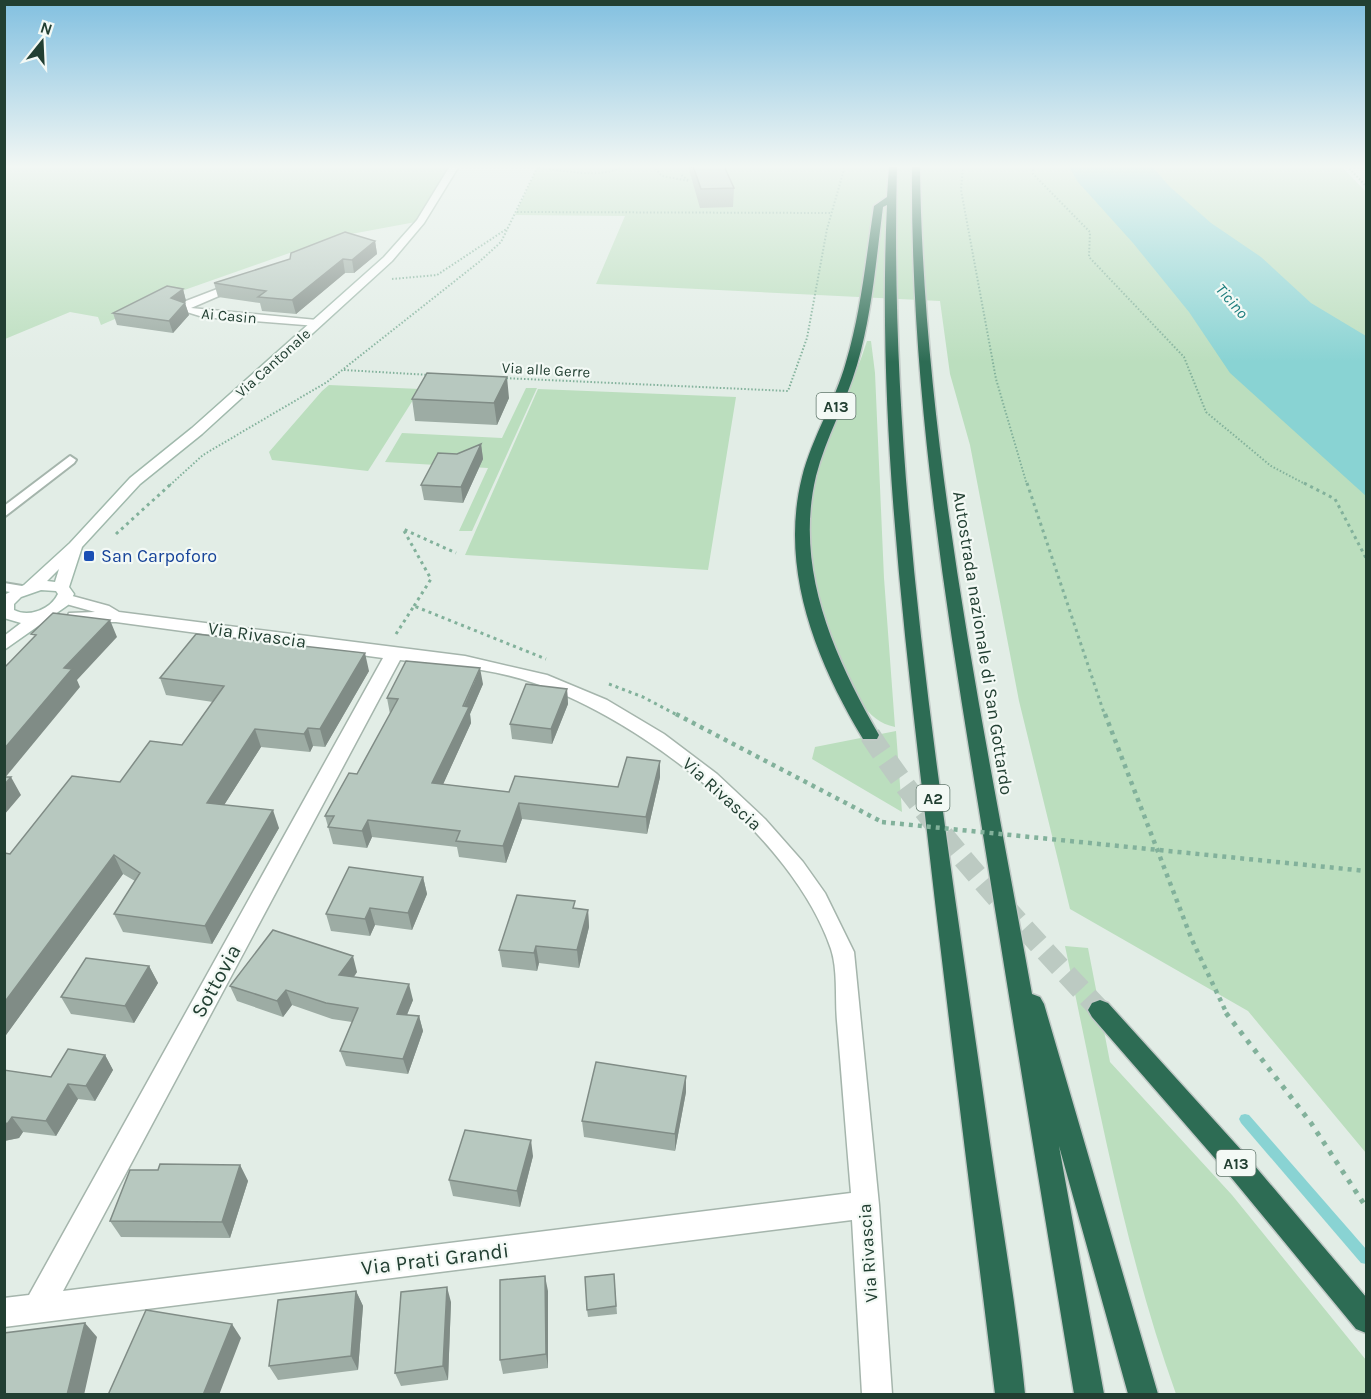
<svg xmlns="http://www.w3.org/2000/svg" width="1371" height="1399" font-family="Karla,sans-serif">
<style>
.green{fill:#bbdebe}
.water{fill:#89d3d3}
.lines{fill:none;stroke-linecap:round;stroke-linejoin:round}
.stream{fill:#89d3d3;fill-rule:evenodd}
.highway-tunnel{stroke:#bccac2;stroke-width:21;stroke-dasharray:21 10;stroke-linecap:butt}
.lane-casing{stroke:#a5b5ac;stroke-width:4}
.street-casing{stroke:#a5b5ac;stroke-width:3}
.secondary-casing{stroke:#a0b9ac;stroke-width:3}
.highway-casing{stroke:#c1c9c6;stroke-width:3}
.path-far3{stroke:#82b19b;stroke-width:2;stroke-dasharray:1.5 2;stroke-linecap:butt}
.path-far2{stroke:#82b19b;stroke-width:3;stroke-dasharray:3 4;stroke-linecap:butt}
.path-far1{stroke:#82b19b;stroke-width:4.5;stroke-dasharray:4 5;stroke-linecap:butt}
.path{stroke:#82b19b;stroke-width:5;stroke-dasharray:4.5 7;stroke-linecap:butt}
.lane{fill:#fff;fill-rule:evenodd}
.street{fill:#fff;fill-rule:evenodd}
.secondary{fill:#fff;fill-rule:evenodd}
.highway{fill:#2d6c54;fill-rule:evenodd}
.path-bridge{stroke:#82b19b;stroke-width:4.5;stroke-dasharray:4 5;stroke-linecap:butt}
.wall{fill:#9daca4}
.shaded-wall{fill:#808c86}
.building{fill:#b7c8bf;stroke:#808c86;stroke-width:1.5}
.transit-dot{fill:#1a4fb4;stroke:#f3f9f5;stroke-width:2}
.labels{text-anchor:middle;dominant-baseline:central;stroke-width:4.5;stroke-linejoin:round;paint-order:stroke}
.far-street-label{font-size:15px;fill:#223f32;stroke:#f3f9f5}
.far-water-label{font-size:16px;font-style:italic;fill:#1a7c7c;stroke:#f3f9f5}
.shield{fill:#f3f9f5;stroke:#61776c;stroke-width:1.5}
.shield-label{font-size:16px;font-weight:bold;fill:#223f32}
.transit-label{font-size:18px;fill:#164399;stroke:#f3f9f5;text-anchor:start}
.street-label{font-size:18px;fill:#223f32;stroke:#f3f9f5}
.near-street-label{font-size:21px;fill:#223f32;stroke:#f3f9f5}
</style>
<rect width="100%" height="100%" fill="#e2ede6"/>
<!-- green -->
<path class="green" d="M5 166H455L421 221 335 237 173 294 101 325 98 317 70 312 5 339Z
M538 166H1341L1366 192V1153L1248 1011 1070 909 1019 701 970 445 950 374 940 301 596 284 625 216 515 215Z
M867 341H871L875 373 884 578 895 727C865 721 853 690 842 664 814 598 799 531 821 460 834 420 854 382 867 341Z
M329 385 420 389 368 471 272 460 269 452 322 391Z
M526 388H537L472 531H459L488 468 385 462 402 433 502 438Z
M538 389 736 397 708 570 465 555Z
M896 731 902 812 812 759 815 747Z
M1065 946 1088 948 1110 1062 1232 1195 1366 1360V1394H1176C1124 1249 1097 1096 1065 946Z"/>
<!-- water -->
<path class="water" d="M1068 166H1152L1169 186 1211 223 1261 257 1311 303 1366 336V496L1230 373 1189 312 1133 243 1078 182Z"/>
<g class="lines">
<!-- stream -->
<path class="stream" d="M1245 1114 1249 1115 1366 1249V1264L1361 1263 1241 1123 1239 1119 1241 1115Z"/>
<!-- highway-tunnel -->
<path class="highway-tunnel" d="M870 735C936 836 1018 922 1100 1010"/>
<!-- lane casing -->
<g class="lane-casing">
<path id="lane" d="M70 456 76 460 74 463 4 517V506Z
M4 583 28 587 30 590 23 594 4 591Z"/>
</g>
<!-- street casing -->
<g class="street-casing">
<path id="street" d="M238 281 243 284 242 286 191 308 317 320 323 323 317 326 203 317 177 309 186 301Z
M65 594 109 606 119 612 465 656 547 675 607 700 664 734 717 774 765 819 803 862 825 893 854 952 879 1205 892 1394H862L852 1220 4 1327V1298L29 1295 383 658 116 622H75L67 617 69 613 95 612 59 602 57 599ZM400 660C445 665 491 668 534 683 643 720 793 837 831 949 838 970 835 999 837 1021 842 1079 846 1136 851 1193L63 1291Z"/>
</g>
<!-- secondary casing -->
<g class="secondary-casing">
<path id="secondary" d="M450 166H459L424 223 392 261 202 434 140 484 82 547 69 587 74 594 68 605 4 650V636L21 623 4 618V595L24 585 70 543 130 478 192 428 384 257 417 220ZM59 569 55 582 47 581ZM41 590 56 591 58 594C51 609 29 618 14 610V604L21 597Z"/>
</g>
<!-- highway casing -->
<g class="highway-casing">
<path id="highway" d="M889 166H897C888 494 945 819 990 1142 1002 1226 1017 1310 1025 1394H995C970 1189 944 985 921 780 899 589 878 397 887 205L883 207C876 260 872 314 857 365 846 403 826 437 816 476 794 569 834 656 879 735L877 739H863C816 661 779 569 802 477 812 437 835 402 846 362 861 312 866 258 874 206L887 197Z
M912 166H920C923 445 983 721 1032 994L1040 997 1044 1004 1158 1394H1128L1059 1146 1104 1394H1074C1042 1201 1011 1009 980 816 945 601 910 385 912 166Z
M1100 1000 1108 1003 1243 1152 1366 1297V1333L1356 1329 1225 1170 1092 1017 1088 1010 1092 1003Z"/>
</g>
<!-- path-far3 -->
<path class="path-far3" d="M653 166 662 176 689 181 680 174
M963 166 961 190 996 379 1027 485
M1033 166V174L1090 232 1089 257 1184 357 1206 412 1271 466 1307 485
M1347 166 1366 186
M539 168C565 170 600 180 624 166
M517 212 831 213
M392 279 437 275 508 228
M344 370 430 375
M503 378 788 391 807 338 827 229 845 166
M170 485 203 455 327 382 479 262 501 242 538 166"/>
<!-- path-far2 -->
<path class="path-far2" d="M1027 483 1105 716
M1304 483 1335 499 1366 558
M116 534 172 483
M414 606 431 579 403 529 456 553
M396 634 414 606 546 659
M609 684 643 697 679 716"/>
<!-- path-far1 -->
<path class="path-far1" d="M676 714 882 822
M1105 714 1192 940 1227 1014"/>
<!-- path -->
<path class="path" d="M1226 1013 1311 1123 1366 1207"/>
<!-- lane -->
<use href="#lane" class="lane"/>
<!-- street -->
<use href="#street" class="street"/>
<!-- secondary -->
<use href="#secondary" class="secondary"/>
<!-- highway -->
<use href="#highway" class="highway"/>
<!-- path-bridge -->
<path class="path-bridge" d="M882 822 1366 871"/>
</g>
<!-- wall -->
<path class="wall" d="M688 166H724L734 188 733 207 700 208Z
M375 241 377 254 354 273H345L296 314 262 311 260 303 218 297 214 283Z
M183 289 186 301 184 302 185 303 189 315 173 333 117 325 113 313Z
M509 398 497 425 415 421 412 399Z
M481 444 483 459 463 503 424 500 421 485 457 454Z
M369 671 325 747 313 746 310 752 261 747 224 805 279 828 212 944 123 932 114 914 135 881 123 874 6 1035 4 1034V853L10 854 120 782 182 745 213 702 166 695 160 678Z
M483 684 470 714 471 723 443 784 509 792 618 787 660 761V777L647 834 522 819 506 863 459 857 457 847 372 837 367 848 333 844 325 816 357 774 390 714 387 698Z
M567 689 568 704 552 744 512 739 510 724Z
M423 877 427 894 412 930 375 925 370 936 331 931 326 914Z
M576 908 588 910 589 927 579 968 539 963 537 971 502 967 499 950Z
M149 966 158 983 134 1023 71 1014 61 997Z
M357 972 354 977 413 1000 407 1015 419 1016 423 1031 408 1074 346 1066 340 1051 352 1022 332 1019 292 1005 283 1017 237 1001 230 986Z
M105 1055 113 1070 95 1101 78 1099 56 1136 23 1132 19 1138 4 1141V1070L51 1077Z
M686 1092 675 1151 584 1137 582 1121Z
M533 1156 520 1207 453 1196 449 1180Z
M240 1165 248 1181 230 1238 121 1237 110 1221 158 1170Z
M614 1274 617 1314 588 1317 587 1310Z
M356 1291 363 1306 358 1370 278 1380 269 1366Z
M548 1291V1368L503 1374 500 1360Z
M451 1302 448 1380 401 1386 395 1373Z"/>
<!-- shaded-wall -->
<path class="shaded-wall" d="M375 241 377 254 354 273 352 260Z
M343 259 345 273 296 314 292 300Z
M183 289 186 301 175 310 171 298Z
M185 303 189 315 173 333 169 321Z
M507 377 509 398 497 425 494 403Z
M481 444 483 459 463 503 461 487Z
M110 620 117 637 77 680 80 687 4 779V749L64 668Z
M365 653 369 671 325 747 320 729Z
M480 668 483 684 470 714 471 723 436 800 432 783Z
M567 689 568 704 552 744 551 729Z
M308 728 313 746 310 752 304 734Z
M255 729 261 747 214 821 207 803Z
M660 761V777L647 834 646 817Z
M11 777 21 795 4 815V785Z
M519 803 522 819 506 863 503 846Z
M273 810 279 828 212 944 205 926Z
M368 820 372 837 367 848 362 831Z
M114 855 123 874 6 1035 4 1032V1003Z
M423 877 427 894 412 930 408 913Z
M370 908 375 925 370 936 365 919Z
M588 910 589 927 579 968 577 950Z
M536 946 539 963 537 971 534 953Z
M353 956 357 972 344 990 339 975Z
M149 966 158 983 134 1023 125 1006Z
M409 984 413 1000 401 1029 397 1014Z
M286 990 292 1005 283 1017 277 1001Z
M419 1016 423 1031 408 1074 403 1059Z
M105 1055 113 1070 95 1101 86 1086Z
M686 1076V1092L675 1151V1134Z
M68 1084 78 1099 56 1136 46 1121Z
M12 1117 23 1132 19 1138 4 1141V1124Z
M531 1140 533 1156 520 1207 517 1191Z
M240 1165 248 1181 230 1238 222 1222Z
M545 1276 548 1291V1368L546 1354Z
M447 1287 451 1302 448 1380 443 1366Z
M356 1291 363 1306 358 1370 351 1356Z
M85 1323 97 1337 84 1395H67Z
M232 1324 241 1338 219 1395H203Z"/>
<!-- building -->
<path class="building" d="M693 166H724L734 188 701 189Z
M345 232 375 241 352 260 343 259 292 300 258 297 266 291 214 283 290 259 291 253Z
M167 286 183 289 171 298 185 303 169 321 113 313Z
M427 373 507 377 494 403 412 399Z
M481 444 461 487 421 485 438 453 457 454Z
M53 613 110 620 64 668 72 669 4 749V668L36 635 31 634Z
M196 634 365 653 320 729 308 728 304 734 255 729 207 803 273 810 205 926 114 914 140 873 114 855 4 1003V853L10 854 72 776 120 782 150 741 182 745 224 686 160 678Z
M406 661 480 668 463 706 469 707 432 783 509 792 515 776 618 787 627 757 660 761 646 817 519 803 503 846 456 841 460 831 368 820 362 831 328 827 334 816H325L349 773 357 774 398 699 387 698Z
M526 684 567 689 551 729 510 724Z
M4 777H11L4 785Z
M349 867 423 877 408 913 370 908 365 919 326 914Z
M517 895 575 901 573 908 588 910 577 950 536 946 534 953 499 950Z
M273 930 353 956 339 975 409 984 397 1014 419 1016 403 1059 340 1051 358 1008 326 1003 286 990 277 1001 230 986Z
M86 958 149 966 125 1006 61 997Z
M68 1049 105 1055 86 1086 68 1084 46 1121 12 1117 8 1123 4 1124V1070L51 1077Z
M596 1062 686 1076 675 1134 582 1121Z
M465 1130 531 1140 517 1191 449 1180Z
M160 1164 240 1165 222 1222 110 1221 130 1170H158Z
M614 1274 616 1306 587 1310 585 1277Z
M545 1276 546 1354 500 1360V1280Z
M447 1287 443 1366 395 1373 401 1292Z
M356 1291 351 1356 269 1366 278 1300Z
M146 1310 232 1324 203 1395H108Z
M85 1323 67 1395H4V1333Z"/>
<!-- sky -->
<linearGradient id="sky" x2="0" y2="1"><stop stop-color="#82c0e0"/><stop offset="0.46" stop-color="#f2f7f4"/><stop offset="1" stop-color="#f2f7f4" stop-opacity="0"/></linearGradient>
<rect width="1371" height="362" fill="url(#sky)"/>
<!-- markers -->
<rect class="transit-dot" x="83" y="550" width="12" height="12" rx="3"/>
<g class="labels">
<!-- far-street labels -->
<g class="far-street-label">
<text transform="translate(229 316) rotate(5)">Ai Casin</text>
<text transform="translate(273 363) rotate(-42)">Via Cantonale</text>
<text transform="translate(546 370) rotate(3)">Via alle Gerre</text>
</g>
<!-- far-water labels -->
<g class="far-water-label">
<text transform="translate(1232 301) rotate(49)">Ticino</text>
</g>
<!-- shield labels -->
<g class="shield">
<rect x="816.5" y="393" width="39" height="26" rx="4.5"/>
<rect x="916.5" y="785" width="33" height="26" rx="4.5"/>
<rect x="1216.5" y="1150" width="39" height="26" rx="4.5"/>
</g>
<g class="shield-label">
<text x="836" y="406">A13</text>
<text x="933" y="798">A2</text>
<text x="1236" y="1163">A13</text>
</g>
<!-- transit labels -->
<g class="transit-label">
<text x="101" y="556">San Carpoforo</text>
</g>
<!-- street labels -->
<g class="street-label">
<text transform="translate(257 635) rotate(8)">Via Rivascia</text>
<text transform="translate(983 643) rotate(81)">Autostrada nazionale di San Gottardo</text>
<text transform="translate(722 794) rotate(42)">Via Rivascia</text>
<text transform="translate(868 1253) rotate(-94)">Via Rivascia</text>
</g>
<!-- near-street labels -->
<g class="near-street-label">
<text transform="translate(216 981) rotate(-61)">Sottovia</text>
<text transform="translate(435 1259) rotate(-7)">Via Prati Grandi</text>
</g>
</g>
<!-- border -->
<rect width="1371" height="1399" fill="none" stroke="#223f32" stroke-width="12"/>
<!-- north arrow -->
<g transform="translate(42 42) rotate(18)" stroke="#f3f9f5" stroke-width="4.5" paint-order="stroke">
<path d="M0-4.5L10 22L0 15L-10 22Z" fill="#223f32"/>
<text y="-9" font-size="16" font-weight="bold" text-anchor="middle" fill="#223f32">N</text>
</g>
</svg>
